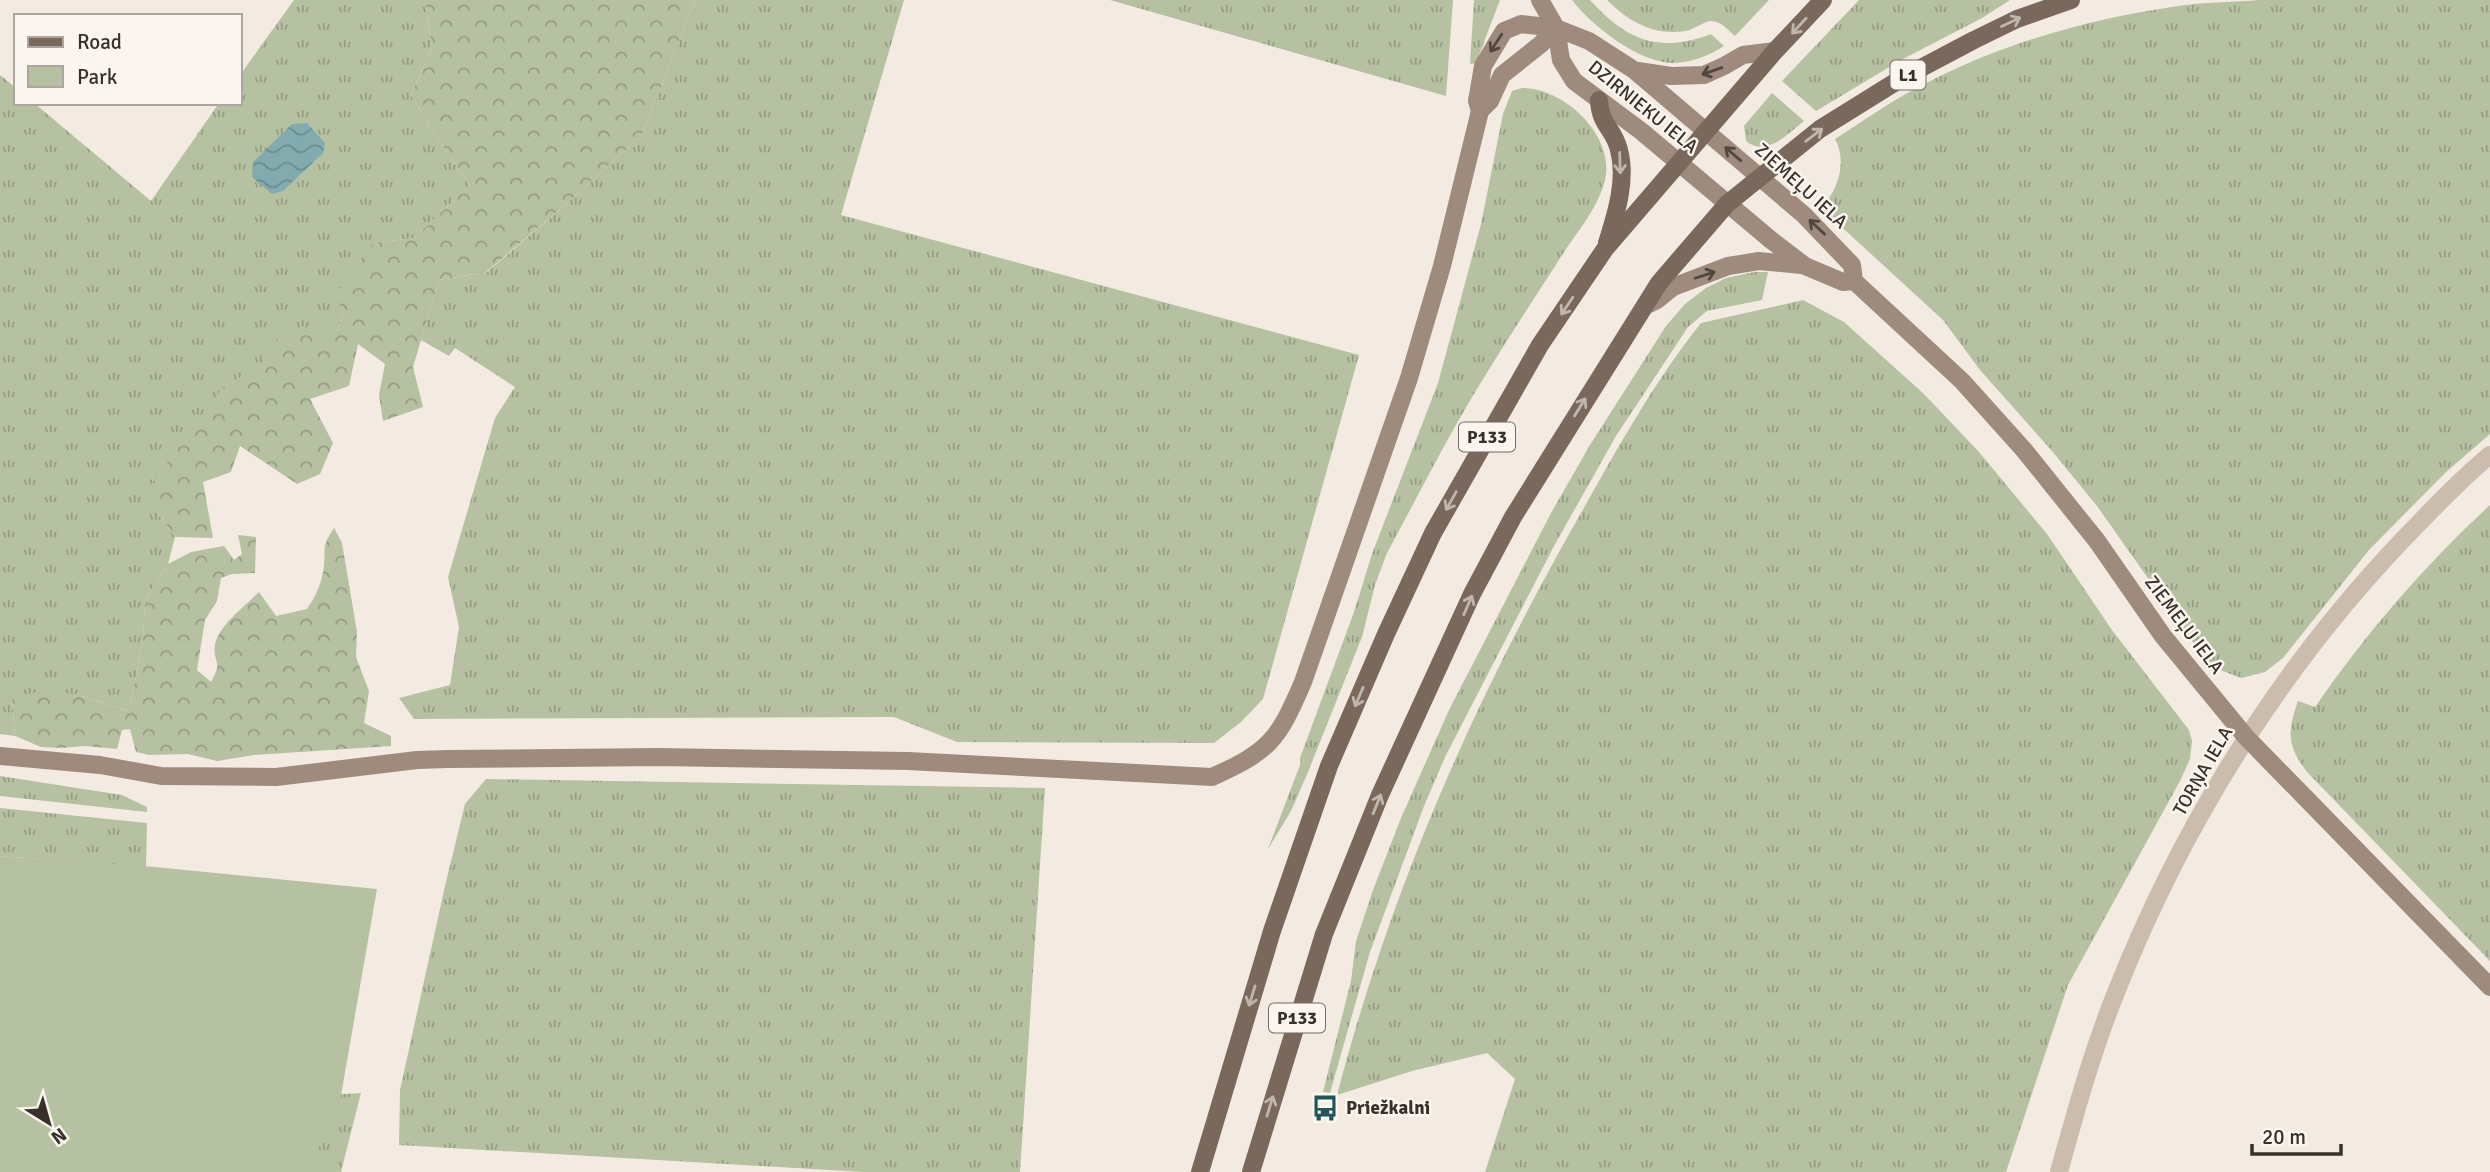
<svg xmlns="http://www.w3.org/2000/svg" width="2490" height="1172" font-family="Signika,sans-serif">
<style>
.grass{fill:url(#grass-tufts)}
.forest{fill:url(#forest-crowns)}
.park{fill:#b5c1a1}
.water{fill:url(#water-waves)}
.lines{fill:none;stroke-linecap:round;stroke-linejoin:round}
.street{stroke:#cbbcad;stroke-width:18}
.secondary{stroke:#9e8b7e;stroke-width:18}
.primary{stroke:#7a685d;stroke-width:18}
.oneway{stroke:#c0b6ad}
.oneway2{stroke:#524740}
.labels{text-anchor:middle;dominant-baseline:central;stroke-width:5;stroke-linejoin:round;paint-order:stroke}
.shield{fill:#faf5ee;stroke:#736b66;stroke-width:2}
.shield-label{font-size:18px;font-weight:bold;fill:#39302b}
.street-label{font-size:19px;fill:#39302b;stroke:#faf5ee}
.poi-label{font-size:19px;font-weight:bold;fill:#39302b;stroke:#faf5ee;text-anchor:start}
</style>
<defs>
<pattern id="grass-tufts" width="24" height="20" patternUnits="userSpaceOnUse" patternTransform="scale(1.75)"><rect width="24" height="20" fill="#b5c1a1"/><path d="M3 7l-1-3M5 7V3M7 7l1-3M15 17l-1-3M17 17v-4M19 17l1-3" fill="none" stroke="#949d83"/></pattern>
<pattern id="forest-crowns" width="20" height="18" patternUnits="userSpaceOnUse" patternTransform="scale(1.75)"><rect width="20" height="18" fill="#b5c1a1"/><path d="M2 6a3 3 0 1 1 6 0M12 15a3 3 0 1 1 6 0" fill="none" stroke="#949d83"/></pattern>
<pattern id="water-waves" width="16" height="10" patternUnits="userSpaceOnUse" patternTransform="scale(1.75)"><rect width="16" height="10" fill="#81abaf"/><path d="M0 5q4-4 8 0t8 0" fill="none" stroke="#6b8c8f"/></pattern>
</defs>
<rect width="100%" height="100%" fill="#f3ebe1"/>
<!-- grass -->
<path class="grass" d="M294 0H425L432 48 411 95 438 139 470 185 414 238 373 243 343 313 337 332H310L264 365 223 387 159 515 175 537 168 564 145 600 143 640 129 711 76 694 12 698 15 736 0 734V75L16 88V103H34L151 201 219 103H240V75Z
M695 0H904L841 215 1359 355 1263 699 1241 722 1214 743 957 742 894 717 414 719 399 698 450 685 459 627 448 577 495 418 515 387 455 348 449 356 421 340 439 280 487 272 566 204 642 135Z
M1110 0H1453L1446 96Z
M1474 0H1500L1476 63 1470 64Z
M1572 0H1590C1626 40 1659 54 1711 34L1724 46C1709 56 1690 63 1672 63 1638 62 1592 26 1572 0Z
M1607 0H1769L1735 36C1729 31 1722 22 1712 21 1704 21 1695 29 1686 31 1654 36 1629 22 1607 0Z
M1859 0H2010L1982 18 1901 60 1816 111 1782 81Z
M2259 0H2490V434L2445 473 2369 550 2283 658 2265 672 2241 678 2210 666 2097 506 2052 451 1980 370 1943 320 1834 220 1822 206C1839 190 1847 160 1835 139 1863 121 1891 101 1921 86 2003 42 2093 18 2185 5 2209 2 2235 2 2259 0Z
M1522 88C1563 88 1611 132 1606 174 1602 202 1581 227 1566 249 1540 290 1513 330 1488 371 1451 430 1420 492 1387 553L1375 585 1362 637 1308 772 1291 811 1268 849 1300 765V758L1354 612 1372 554 1438 383 1481 224 1503 114 1512 91Z
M1772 93 1804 121C1787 134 1767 158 1746 141L1744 126Z
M1754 272H1768L1762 300 1707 311 1688 327 1616 436 1554 546 1446 755 1424 806 1370 952 1330 1093 1323 1092 1351 981 1356 941 1373 890 1401 818 1449 710 1551 513 1590 445 1666 326 1685 304 1706 288 1726 278Z
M1803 300 1844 322 1924 394 1979 452 2047 534 2112 630 2189 730 2192 741 2190 759 2180 781 2068 985 2006 1172H1485L1515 1079 1487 1053 1412 1071 1337 1095C1391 889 1472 705 1577 520 1615 453 1653 383 1701 323Z
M2490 505V961L2308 773C2287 747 2287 732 2298 701L2315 707C2366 633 2424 566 2490 505Z
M0 776 122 795 147 807V812L0 796Z
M486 779 1045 788 1020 1172H863L399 1145 400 1090 445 886 465 804Z
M0 808 147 823 146 867 0 856Z
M252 1084 343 1094 361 1093 341 1172H208Z"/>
<!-- forest -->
<path class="forest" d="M425 0H695L642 135 566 204 486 272 439 280 413 367 423 407 383 421 379 395 385 364 358 344 349 386 310 399 333 443 320 474 297 484 240 446 231 472 203 482 213 538 175 537 159 515 147 490 223 387 263 365 264 348 303 326 310 332H337L343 313 335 295 373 243 414 238 470 185 438 139 411 95 432 48Z
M334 528 342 543 357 632 356 657 369 691 364 723 391 736V746L254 755 217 761 188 754 149 755 136 752 130 729 122 730 117 749 85 746 61 748 41 747 15 736 12 698 41 691 76 694 129 711 143 640 145 600 168 564 191 552 224 546 234 560 242 554 238 535 256 537 255 573 232 574 221 578 217 601 205 620 197 670 211 682C224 660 212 662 215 644 220 624 245 606 259 592L276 616 307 609C316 596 322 583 324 566 326 546 321 548 334 528Z"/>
<!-- park -->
<path class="park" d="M0 856 155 867 377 889 340 1101 308 1172H0Z"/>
<!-- water -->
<path class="water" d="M307 123 325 143 323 153 283 191 272 194 252 177 253 162 292 124Z"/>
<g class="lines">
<!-- street -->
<path class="street" d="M2059 1172C2076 1110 2093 1049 2117 990 2186 816 2289 654 2421 521 2443 498 2465 476 2490 455"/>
<!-- secondary -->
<path class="secondary" d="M1540 0 1556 28 1561 60 1574 81 1641 131 1771 240 1805 266 1843 282 1854 281
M1638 71 1671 76 1704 75 1724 66 1743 55 1775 51
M1480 111 1490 101 1502 75 1541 44 1556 28
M1645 306 1657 300 1673 287 1728 266 1759 261 1801 265
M0 756 100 765 161 776 276 777 417 760 448 759 659 757 908 761 1212 777C1270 751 1278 740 1303 682L1409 378 1442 266 1480 111 1477 101 1483 66 1504 31 1521 24 1556 28 1589 41 1634 70 1804 215 1852 265 1854 281 1962 381 2024 450 2097 541 2163 636 2246 737 2490 987"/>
<!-- primary -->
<path class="primary" d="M1599 100C1600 126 1614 128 1619 150 1627 180 1616 214 1607 243
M1200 1172 1272 931 1329 766 1386 634 1433 533 1540 345 1605 249 1775 51 1823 0
M1251 1172 1324 934 1380 795 1472 594 1513 517 1659 283 1727 204 1820 129 1902 78 1974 40 2017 19 2071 0"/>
</g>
<!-- one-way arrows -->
<defs><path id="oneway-shaft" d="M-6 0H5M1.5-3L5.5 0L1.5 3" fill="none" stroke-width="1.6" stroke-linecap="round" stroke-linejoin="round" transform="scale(1.75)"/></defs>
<g class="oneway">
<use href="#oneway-shaft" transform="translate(2011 22) rotate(-25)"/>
<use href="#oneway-shaft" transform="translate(1799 26) rotate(133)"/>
<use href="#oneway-shaft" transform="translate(1814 135) rotate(-37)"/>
<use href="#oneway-shaft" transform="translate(1620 163) rotate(88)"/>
<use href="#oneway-shaft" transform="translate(1567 306) rotate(124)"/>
<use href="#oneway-shaft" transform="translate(1580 407) rotate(-58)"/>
<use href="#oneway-shaft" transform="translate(1451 501) rotate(119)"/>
<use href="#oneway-shaft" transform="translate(1468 605) rotate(-66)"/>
<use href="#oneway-shaft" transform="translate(1359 697) rotate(113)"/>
<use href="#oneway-shaft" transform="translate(1377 804) rotate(-68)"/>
<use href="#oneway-shaft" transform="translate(1252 996) rotate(107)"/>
<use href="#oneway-shaft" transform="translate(1270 1106) rotate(-73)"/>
</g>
<g class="oneway2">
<use href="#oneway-shaft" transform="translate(1496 43) rotate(123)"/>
<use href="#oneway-shaft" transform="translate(1712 71) rotate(161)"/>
<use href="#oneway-shaft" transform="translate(1733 154) rotate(-139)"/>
<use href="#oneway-shaft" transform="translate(1817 227) rotate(-137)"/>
<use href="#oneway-shaft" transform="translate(1705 275) rotate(-18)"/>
</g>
<!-- icons -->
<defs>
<g id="bus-bare" transform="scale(2.1)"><path d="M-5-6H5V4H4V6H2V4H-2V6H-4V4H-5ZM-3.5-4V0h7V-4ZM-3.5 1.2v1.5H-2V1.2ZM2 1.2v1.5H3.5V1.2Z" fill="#225459" stroke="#faf5ee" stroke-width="2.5" paint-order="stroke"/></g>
</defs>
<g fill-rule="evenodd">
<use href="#bus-bare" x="1325" y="1108"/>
</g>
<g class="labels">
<!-- shield labels -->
<g class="shield">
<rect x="1890.5" y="60.5" width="35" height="29" rx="5"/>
<rect x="1459" y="422.5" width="56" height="29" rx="5"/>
<rect x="1269" y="1003.5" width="56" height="29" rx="5"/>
</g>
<g class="shield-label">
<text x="1908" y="75">L1</text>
<text x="1487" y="437">P133</text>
<text x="1297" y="1018">P133</text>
</g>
<!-- street labels -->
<g class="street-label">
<text transform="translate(1643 107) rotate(39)">DZIRNIEKU IELA</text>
<text transform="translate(1801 186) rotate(42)">ZIEMEĻU IELA</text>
<text transform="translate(2184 625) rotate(53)">ZIEMEĻU IELA</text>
<text transform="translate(2203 771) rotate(-60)">TORŅA IELA</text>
</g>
<!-- poi labels -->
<g class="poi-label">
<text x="1346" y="1108">Priežkalni</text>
</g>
</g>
<!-- legend -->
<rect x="14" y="14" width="228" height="91" fill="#faf5ee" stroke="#ada6a0" stroke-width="2"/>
<rect x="28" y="37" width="35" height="10" fill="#7a685d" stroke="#ada6a0" stroke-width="2"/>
<text x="77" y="49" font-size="21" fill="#39302b">Road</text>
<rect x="28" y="66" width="35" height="21" fill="#b5c1a1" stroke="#ada6a0" stroke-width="2"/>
<text x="77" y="84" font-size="21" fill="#39302b">Park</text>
<!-- north arrow -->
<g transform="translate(49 1123) rotate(143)" stroke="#faf5ee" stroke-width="5" paint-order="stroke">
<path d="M0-5L12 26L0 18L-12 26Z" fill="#39302b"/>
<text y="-10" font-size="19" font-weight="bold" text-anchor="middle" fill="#39302b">N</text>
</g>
<!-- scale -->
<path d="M2252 1144v10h89v-10" fill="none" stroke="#39302b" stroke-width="3.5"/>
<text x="2262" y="1144" font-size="21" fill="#39302b" stroke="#faf5ee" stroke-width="5" paint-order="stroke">20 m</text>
</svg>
